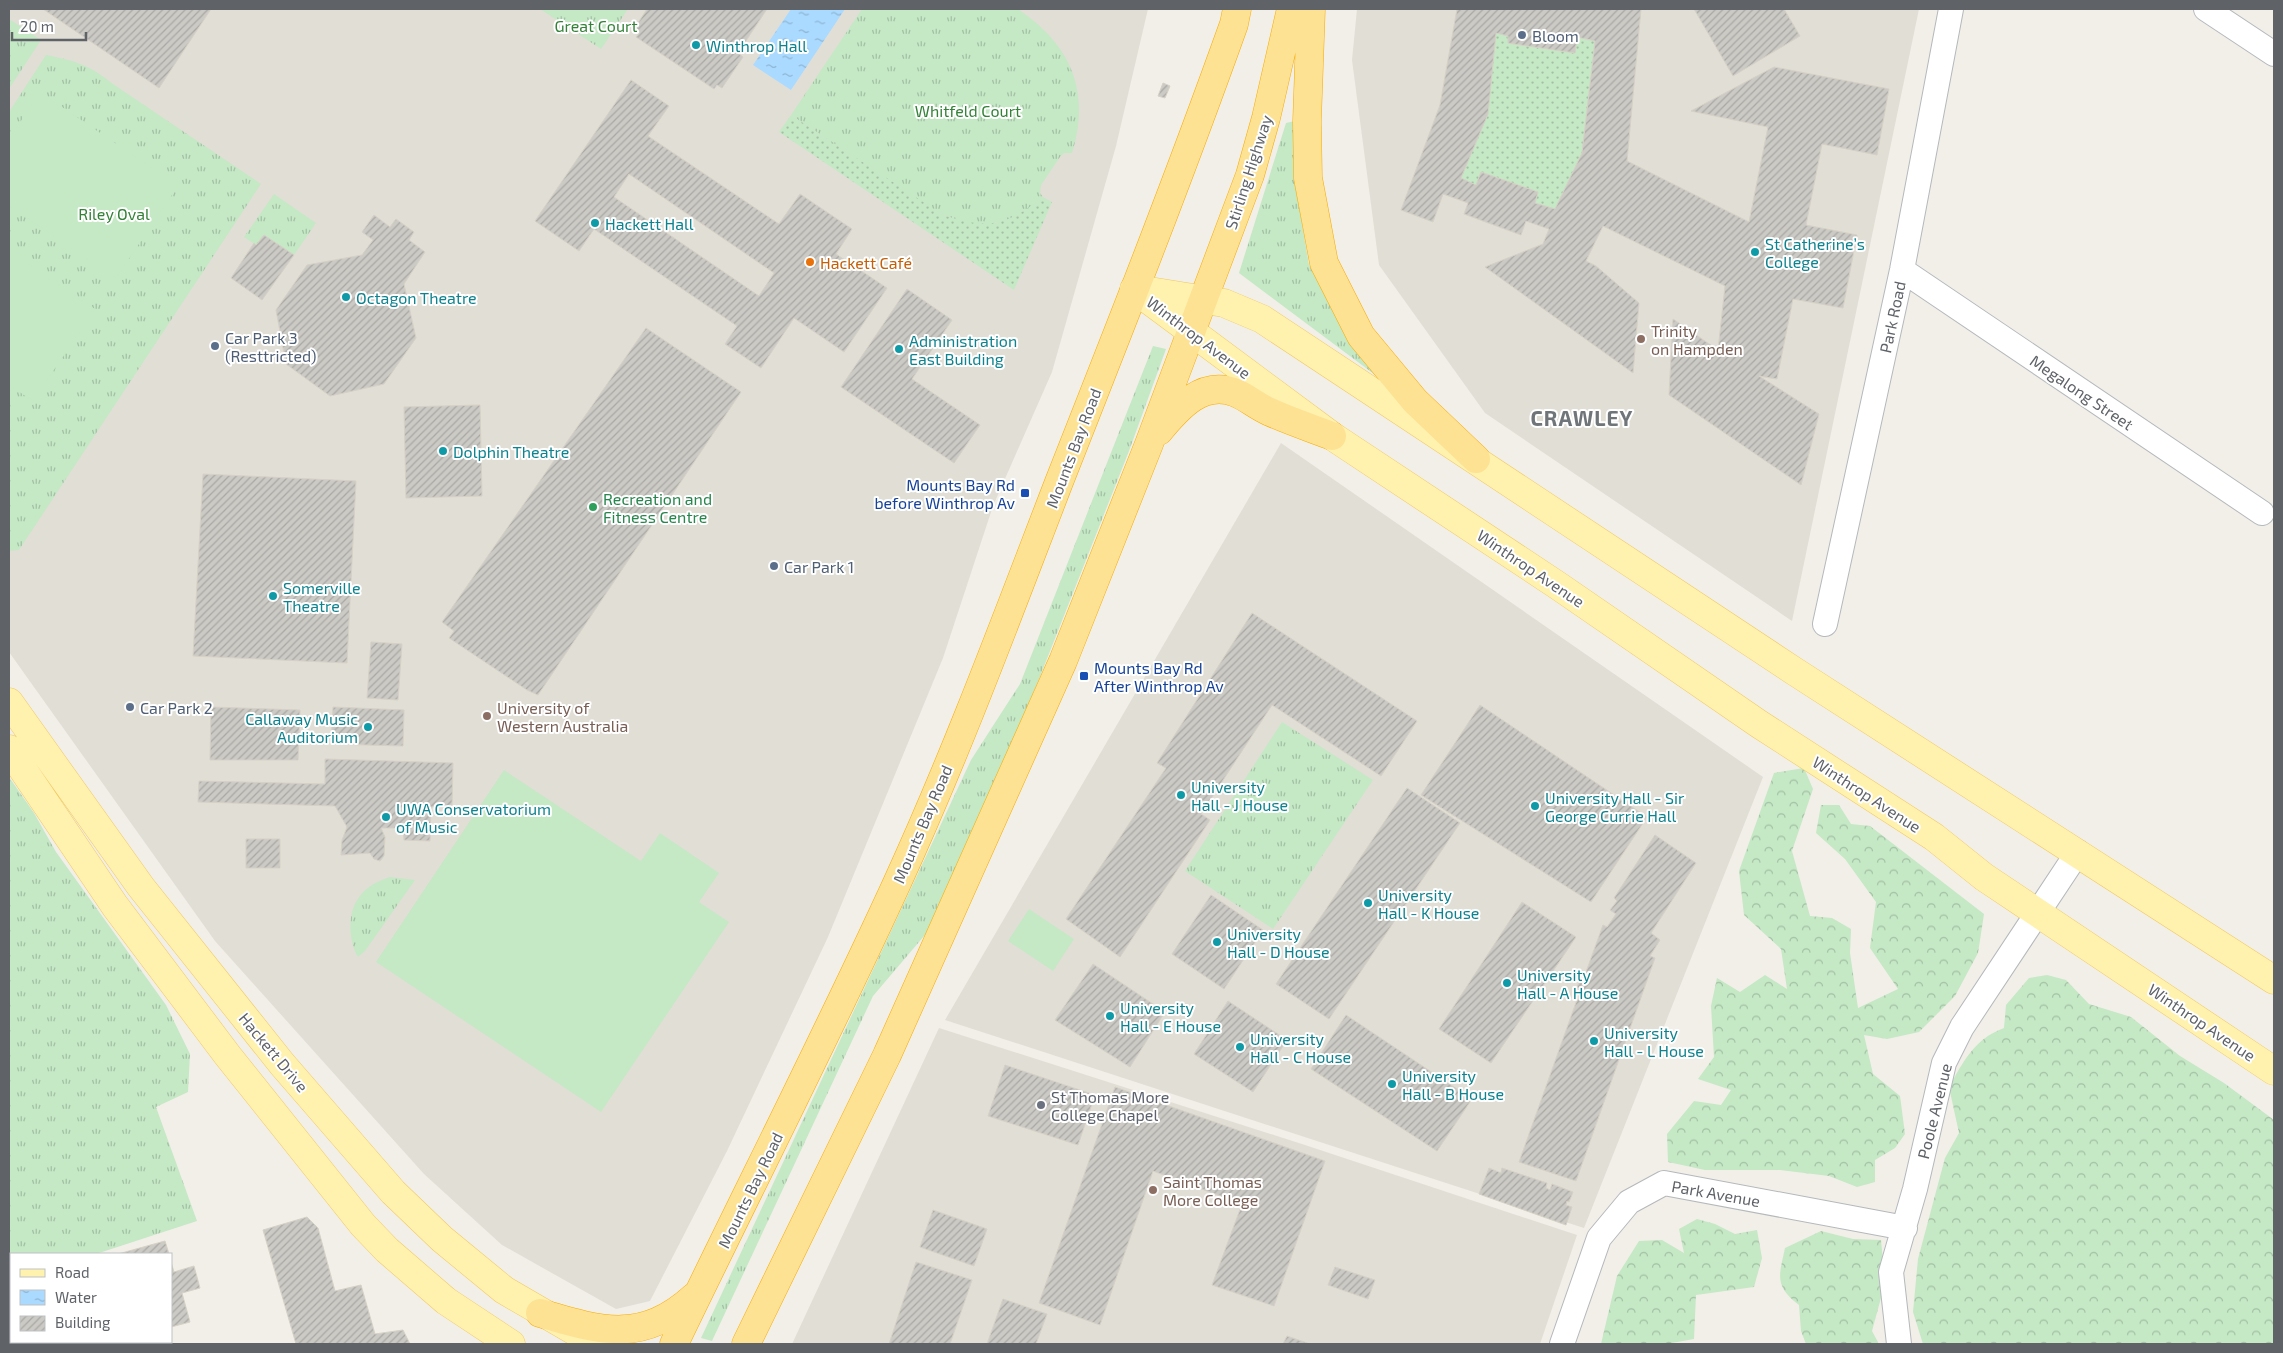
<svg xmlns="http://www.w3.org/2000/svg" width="2283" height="1353" font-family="'Exo 2',sans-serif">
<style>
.education{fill:#e1ded6}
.grass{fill:url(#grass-tufts)}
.forest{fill:url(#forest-crowns)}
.garden{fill:url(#garden-dots)}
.pitch{fill:#c5e8c5}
.water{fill:url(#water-ripples)}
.building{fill:url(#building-hatch);stroke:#d6d1c6;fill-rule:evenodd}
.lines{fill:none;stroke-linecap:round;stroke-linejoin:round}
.minor-casing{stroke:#b5b8bc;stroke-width:26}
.major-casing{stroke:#f2c960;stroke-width:29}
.highway-casing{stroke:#f9ab00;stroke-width:29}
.minor{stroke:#fff;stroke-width:24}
.major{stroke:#fff2af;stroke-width:28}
.highway{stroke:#fde293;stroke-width:28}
.service-dot{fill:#5c6f8a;stroke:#fff;stroke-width:2}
.culture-dot{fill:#0f9aa8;stroke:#fff;stroke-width:2}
.food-dot{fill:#e8710a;stroke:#fff;stroke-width:2}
.education-dot{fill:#8d6e63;stroke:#fff;stroke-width:2}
.transit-dot{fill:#1a4fb4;stroke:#fff;stroke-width:2}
.leisure-dot{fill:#2e9e5b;stroke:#fff;stroke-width:2}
.worship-dot{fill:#6b7280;stroke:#fff;stroke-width:2}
.labels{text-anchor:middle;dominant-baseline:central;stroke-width:4;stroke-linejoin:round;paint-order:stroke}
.park-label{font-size:16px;fill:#348238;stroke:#fff}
.service-label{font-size:16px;fill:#4e5e75;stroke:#fff;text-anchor:start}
.culture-label{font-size:16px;fill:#0d838f;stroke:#fff;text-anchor:start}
.street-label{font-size:16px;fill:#5f6368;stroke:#fff}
.food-label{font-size:16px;fill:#c56008;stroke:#fff;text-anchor:start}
.education-label{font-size:16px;fill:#785e54;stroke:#fff;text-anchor:start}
.transit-label{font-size:16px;fill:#164399;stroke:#fff;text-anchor:end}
.leisure-label{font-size:16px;fill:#27864d;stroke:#fff;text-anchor:start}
.worship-label{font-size:16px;fill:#5b616d;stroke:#fff;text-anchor:start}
.district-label{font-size:21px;font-weight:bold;letter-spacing:1px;fill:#70757a;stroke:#fff}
</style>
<defs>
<pattern id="grass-tufts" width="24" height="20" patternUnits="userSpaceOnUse" patternTransform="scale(1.25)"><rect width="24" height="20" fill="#c5e8c5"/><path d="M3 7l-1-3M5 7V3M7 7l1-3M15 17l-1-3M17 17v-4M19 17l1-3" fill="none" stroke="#a3c0a4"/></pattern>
<pattern id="forest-crowns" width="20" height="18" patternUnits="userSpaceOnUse" patternTransform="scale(1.25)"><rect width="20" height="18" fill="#c5e8c5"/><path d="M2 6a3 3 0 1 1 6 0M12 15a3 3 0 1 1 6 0" fill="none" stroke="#a3c0a4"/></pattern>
<pattern id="garden-dots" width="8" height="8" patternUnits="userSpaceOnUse" patternTransform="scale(1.25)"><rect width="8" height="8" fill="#c5e8c5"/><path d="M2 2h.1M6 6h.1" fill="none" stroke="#a3c0a4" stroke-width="1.8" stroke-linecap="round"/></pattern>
<pattern id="water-ripples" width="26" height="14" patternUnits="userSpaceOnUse" patternTransform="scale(1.25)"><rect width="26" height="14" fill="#aadaff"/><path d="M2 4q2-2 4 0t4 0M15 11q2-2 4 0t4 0" fill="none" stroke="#8eb4d2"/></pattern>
<pattern id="building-hatch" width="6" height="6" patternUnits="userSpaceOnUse" patternTransform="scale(1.25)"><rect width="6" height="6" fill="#cccac5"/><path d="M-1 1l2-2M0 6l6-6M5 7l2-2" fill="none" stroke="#a9a8a4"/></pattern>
</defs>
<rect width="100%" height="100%" fill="#f1efe8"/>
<!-- education -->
<path class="education" d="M9 9H1148L1116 146 1052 372 993 506 943 658 828 937 727 1151 650 1301 616 1309 502 1245 424 1174 215 941 9 652Z
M1357 9H1919L1792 621 1485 413 1379 265 1352 60Z
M1281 443 1763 777 1584 1228 945 1020Z
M939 1028 1305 1145 1577 1235 1540 1344H792Z"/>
<!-- grass -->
<path class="grass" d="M540 9H628L601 49Z
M862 9H1018C1071 45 1091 91 1072 153H1064L1060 157 1041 185 1040 193 1043 197 1023 213 1004 221 983 225 964 222 943 215 919 200 791 115Z
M9 19 41 40 9 89Z
M46 55C77 61 89 65 113 84L261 184 19 550 9 551V112Z
M1295 121 1296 188 1309 265 1346 333 1390 386 1239 273 1286 123Z
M274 194 316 223 294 255 264 235 256 245 244 237Z
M1153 346 1166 349 1129 451 1039 679 953 881 930 929 873 996 712 1341 701 1338 971 760 1020 684Z
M1282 722 1373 780 1273 929 1185 871Z
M9 777 34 813 56 852 166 1005 190 1054 188 1092 156 1107 197 1221 96 1254H11V1282L9 1283Z
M390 877 415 880 365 951 358 957C348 941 347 911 360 896 367 886 378 881 390 877Z"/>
<!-- forest -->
<path class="forest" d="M1804 768 1813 789 1792 851 1810 916 1832 918 1851 929 1850 953 1858 1008 1898 989 1870 948 1876 902 1845 859 1816 833 1821 805H1839L1851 824 1870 826 1984 914 1978 953 1955 996 1919 1032 1887 1039 1864 1035 1873 1074 1900 1096 1905 1134 1895 1148 1875 1160V1182L1857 1187 1829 1176 1780 1170H1705L1668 1162 1667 1134 1694 1101 1721 1105 1731 1090 1698 1079 1714 1057 1711 1006 1717 978 1740 992 1765 975 1787 989 1781 949 1744 915 1739 871 1774 773Z
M2047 975 2066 980 2089 1004 2131 1017 2180 1056 2224 1083 2274 1120V1344H1923L1913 1312 1918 1259 1945 1158 1959 1133 1949 1087C1964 1061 1974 1039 2004 1028L2006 1005 2029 978Z
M1697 1219 1715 1224 1735 1234 1757 1230 1762 1258 1754 1287 1696 1295 1694 1339 1666 1344H1601L1617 1276 1639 1241 1662 1240 1684 1253 1679 1229Z
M1821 1231 1853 1239 1881 1240 1885 1283 1872 1331 1879 1344H1806L1801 1331 1799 1305C1774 1286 1779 1276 1785 1248Z"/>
<!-- garden -->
<path class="garden" d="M1496 33 1508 36V43L1574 53 1577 37 1595 41 1582 153 1555 209 1535 203 1538 192 1481 173 1476 185 1461 178Z
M791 115 943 215C988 230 1006 226 1043 197L1052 202 1014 290 779 132Z"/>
<!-- pitch -->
<path class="pitch" d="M40 92 178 186 116 278 9 206V139Z
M9 251 95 309 33 401 9 385Z
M504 770 641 861 660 833 719 873 699 902 729 922 601 1112 376 962Z
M1029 909 1074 939 1053 971 1008 941Z"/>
<!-- water -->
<path class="water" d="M791 9H845L791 90 753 65Z
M9 1294 11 1301V1342H27V1344H9Z"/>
<!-- building -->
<path class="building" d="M43 9H211L159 88Z
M647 9H767L738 53 743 57 722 88 717 85 714 89 636 37 640 32 634 29Z
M1457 9H1641L1627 161 1749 222 1768 127 1691 111 1774 67 1889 89 1877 155 1822 144 1806 225 1857 235 1843 308 1793 299 1777 379 1759 376 1819 414 1801 485 1669 395 1673 319 1718 350 1725 286 1603 226 1586 261 1596 266 1639 303 1633 373 1485 267 1543 244 1549 229 1526 221 1521 235 1464 214 1468 203 1443 194 1433 222 1401 210 1440 105ZM1496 33 1508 36V43L1575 53 1577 37 1595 41 1582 153 1555 209 1535 203 1538 192 1481 172 1476 185 1461 178 1488 114Z
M1694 9H1784L1800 36 1733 76Z
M631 80 669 106 648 136 779 224 800 194 852 229 836 254 887 288 844 352 794 318 761 368 725 344 737 326 594 229 579 251 535 221ZM629 174 774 273 759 296 614 197Z
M1163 83 1170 86 1165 98 1158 96Z
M374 215 390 227 396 219 414 232 409 240 425 252 404 284 416 338 384 384 330 396 286 364 276 310 307 265 362 255 373 240 362 232Z
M264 235 294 255 262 300 231 278 254 243 256 245Z
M907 289 952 320 912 379 980 425 954 463 841 387Z
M646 328 741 392 538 695 527 690 449 638 454 631 442 622Z
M480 405 482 496 406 498 404 407Z
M203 474 356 481 347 663 193 656Z
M1252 613 1417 721 1381 776 1272 705 1201 814 1210 820 1120 957 1066 919 1166 768 1157 763Z
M371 642 402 644 398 700 367 698Z
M1480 705 1647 817 1591 902 1421 795Z
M211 707 300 710 298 760H210Z
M333 707 404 710 403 746 331 744Z
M325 759 453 763 452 807H431L430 841 404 840 403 828H381L385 837 384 856 380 861 374 859 370 853 341 855 342 840 347 827 335 806 198 802 199 781 325 784Z
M1407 788 1460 823 1329 1019 1276 984Z
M1655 835 1696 863 1651 933 1660 940 1650 956 1655 958 1576 1181 1519 1162 1579 994 1575 992 1579 982 1582 983 1603 925 1607 927 1616 914 1610 910 1617 901 1614 898Z
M246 839H280V868H246Z
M1211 895 1263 930 1224 989 1172 954Z
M1522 902 1576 937 1491 1063 1439 1029Z
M1093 964 1165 1012 1130 1067 1055 1020Z
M1228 1001 1287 1040 1253 1092 1194 1054Z
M1346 1015 1472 1099 1437 1151 1311 1069Z
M1005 1065 1095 1095 1078 1145 988 1116Z
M1115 1087 1325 1161 1274 1306 1212 1285 1242 1204 1153 1171 1100 1325 1039 1303Z
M1489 1168 1501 1173 1502 1168 1547 1183 1546 1188 1550 1190 1552 1184 1573 1192 1569 1202 1567 1201 1566 1205 1572 1207 1566 1225 1479 1194Z
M933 1210 987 1229 974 1266 920 1247Z
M307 1217 318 1228 335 1291 361 1285 375 1334 403 1330 410 1344H296L263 1230Z
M165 1241 169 1254H118Z
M171 1262 174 1272 194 1266 200 1288 182 1293 190 1322 171 1327Z
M916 1262 972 1280 950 1344H889Z
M1335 1267 1375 1280 1368 1299 1328 1285Z
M1003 1299 1047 1314 1036 1344H987Z
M1287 1336 1310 1344H1283Z
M86 1342H119L110 1344H87Z"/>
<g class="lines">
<!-- minor casing -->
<g class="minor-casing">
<path id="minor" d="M2206 9 2274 54
M1902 270 2262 513
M1825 624 1902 270 1951 9
M1562 1344 1599 1238 1629 1202 1664 1183 1905 1228
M1899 1344 1891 1272 1915 1189 1944 1063 1962 1027 2078 852"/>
</g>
<!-- major casing -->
<g class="major-casing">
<path id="major" d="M1134 289 1332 436 1557 585 1759 724 1934 837 1984 877 2274 1071
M1137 289 1224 303 1262 319 1794 671 2274 980
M9 702 141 887 282 1064 393 1192 442 1239 504 1290 597 1344
M9 749 115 906 228 1056 363 1225 387 1250 446 1301 511 1344"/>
</g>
<!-- highway casing -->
<g class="highway-casing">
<path id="highway" d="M1311 9 1307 121 1308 178 1324 263 1361 336 1415 401 1476 459
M1159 431C1178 408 1203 379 1236 393 1248 398 1258 407 1270 412 1290 421 1311 428 1332 436
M540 1313C601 1331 642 1344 694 1297
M674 1344C748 1190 826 1038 897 883 957 752 1007 617 1059 482 1119 330 1179 178 1234 24L1237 9
M746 1344 887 1055 1063 661 1149 444 1250 175 1266 118 1291 9"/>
</g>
<!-- minor -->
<use href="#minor" class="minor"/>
<!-- major -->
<use href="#major" class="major"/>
<!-- highway -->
<use href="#highway" class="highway"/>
</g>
<!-- markers -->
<g class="service-dot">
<circle cx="1522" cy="35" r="5"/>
<circle cx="215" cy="346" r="5"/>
<circle cx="774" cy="566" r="5"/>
<circle cx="130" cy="707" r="5"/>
</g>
<g class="culture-dot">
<circle cx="696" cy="45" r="5"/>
<circle cx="595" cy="223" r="5"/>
<circle cx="1755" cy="252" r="5"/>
<circle cx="346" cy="297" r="5"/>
<circle cx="899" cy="349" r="5"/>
<circle cx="443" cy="451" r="5"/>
<circle cx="273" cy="596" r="5"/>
<circle cx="368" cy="727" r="5"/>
<circle cx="1181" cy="795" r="5"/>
<circle cx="1535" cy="806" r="5"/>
<circle cx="386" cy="817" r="5"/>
<circle cx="1368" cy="903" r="5"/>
<circle cx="1217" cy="942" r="5"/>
<circle cx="1507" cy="983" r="5"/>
<circle cx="1110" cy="1016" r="5"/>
<circle cx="1594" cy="1041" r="5"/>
<circle cx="1240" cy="1047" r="5"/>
<circle cx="1392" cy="1084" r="5"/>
</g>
<circle class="food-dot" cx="810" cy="262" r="5"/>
<g class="education-dot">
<circle cx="1641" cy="339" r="5"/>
<circle cx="487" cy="716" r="5"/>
<circle cx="1153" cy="1190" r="5"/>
</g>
<g class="transit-dot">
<rect x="1020" y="488" width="10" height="10" rx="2.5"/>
<rect x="1079" y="671" width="10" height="10" rx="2.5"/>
</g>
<circle class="leisure-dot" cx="593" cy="507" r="5"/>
<circle class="worship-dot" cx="1041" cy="1105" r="5"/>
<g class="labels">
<!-- park labels -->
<g class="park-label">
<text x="596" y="25">Great Court</text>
<text x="968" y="110">Whitfeld Court</text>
<text x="114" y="213">Riley Oval</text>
</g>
<!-- service labels -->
<g class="service-label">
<text x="1532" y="35">Bloom</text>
<text x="225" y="337">Car Park 3<tspan x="225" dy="18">(Resttricted)</tspan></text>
<text x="784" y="566">Car Park 1</text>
<text x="140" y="707">Car Park 2</text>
</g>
<!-- culture labels -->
<g class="culture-label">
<text x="706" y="45">Winthrop Hall</text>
<text x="605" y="223">Hackett Hall</text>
<text x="1765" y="243">St Catherine’s<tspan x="1765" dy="18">College</tspan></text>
<text x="356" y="297">Octagon Theatre</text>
<text x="909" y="340">Administration<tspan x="909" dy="18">East Building</tspan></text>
<text x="453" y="451">Dolphin Theatre</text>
<text x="283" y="587">Somerville<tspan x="283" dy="18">Theatre</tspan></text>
<text x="358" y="718" text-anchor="end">Callaway Music<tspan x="358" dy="18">Auditorium</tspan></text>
<text x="1191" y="786">University<tspan x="1191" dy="18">Hall - J House</tspan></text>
<text x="1545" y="797">University Hall - Sir<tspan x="1545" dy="18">George Currie Hall</tspan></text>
<text x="396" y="808">UWA Conservatorium<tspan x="396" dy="18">of Music</tspan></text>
<text x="1378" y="894">University<tspan x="1378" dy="18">Hall - K House</tspan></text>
<text x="1227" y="933">University<tspan x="1227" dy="18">Hall - D House</tspan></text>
<text x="1517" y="974">University<tspan x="1517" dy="18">Hall - A House</tspan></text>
<text x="1120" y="1007">University<tspan x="1120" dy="18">Hall - E House</tspan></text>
<text x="1604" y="1032">University<tspan x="1604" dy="18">Hall - L House</tspan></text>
<text x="1250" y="1038">University<tspan x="1250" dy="18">Hall - C House</tspan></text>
<text x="1402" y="1075">University<tspan x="1402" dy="18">Hall - B House</tspan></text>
</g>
<!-- street labels -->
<g class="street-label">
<text transform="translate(1248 172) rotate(-72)">Stirling Highway</text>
<text transform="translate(1892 317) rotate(-78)">Park Road</text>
<text transform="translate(1199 337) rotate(37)">Winthrop Avenue</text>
<text transform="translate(2082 392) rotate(34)">Megalong Street</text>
<text transform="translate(1073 448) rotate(-69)">Mounts Bay Road</text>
<text transform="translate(1531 568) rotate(34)">Winthrop Avenue</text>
<text transform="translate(1867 794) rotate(33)">Winthrop Avenue</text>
<text transform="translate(922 824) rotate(-67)">Mounts Bay Road</text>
<text transform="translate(2202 1022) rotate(34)">Winthrop Avenue</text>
<text transform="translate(274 1052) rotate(50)">Hackett Drive</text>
<text transform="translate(1934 1111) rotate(-76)">Poole Avenue</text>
<text transform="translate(750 1190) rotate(-64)">Mounts Bay Road</text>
<text transform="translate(1716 1193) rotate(10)">Park Avenue</text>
</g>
<!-- food labels -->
<g class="food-label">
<text x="820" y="262">Hackett Café</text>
</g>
<!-- education labels -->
<g class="education-label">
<text x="1651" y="330">Trinity<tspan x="1651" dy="18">on Hampden</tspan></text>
<text x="497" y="707">University of<tspan x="497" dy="18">Western Australia</tspan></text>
<text x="1163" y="1181">Saint Thomas<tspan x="1163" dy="18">More College</tspan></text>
</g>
<!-- transit labels -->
<g class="transit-label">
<text x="1015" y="484">Mounts Bay Rd<tspan x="1015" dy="18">before Winthrop Av</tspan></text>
<text x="1094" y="667" text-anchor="start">Mounts Bay Rd<tspan x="1094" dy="18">After Winthrop Av</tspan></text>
</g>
<!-- leisure labels -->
<g class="leisure-label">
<text x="603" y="498">Recreation and<tspan x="603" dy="18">Fitness Centre</tspan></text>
</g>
<!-- worship labels -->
<g class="worship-label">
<text x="1051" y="1096">St Thomas More<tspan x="1051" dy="18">College Chapel</tspan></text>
</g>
<!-- district labels -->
<g class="district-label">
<text x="1582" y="417">CRAWLEY</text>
</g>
</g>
<!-- border -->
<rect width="2283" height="1353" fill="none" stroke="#5f6368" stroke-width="20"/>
<!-- legend -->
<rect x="10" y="1253" width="162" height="90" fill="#ffffff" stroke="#bfc1c3"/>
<rect x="20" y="1269" width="25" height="8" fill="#fff2af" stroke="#bfc1c3"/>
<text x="55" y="1278" font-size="15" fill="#5f6368">Road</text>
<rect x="20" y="1290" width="25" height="15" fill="url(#water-ripples)" stroke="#bfc1c3"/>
<text x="55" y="1303" font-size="15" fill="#5f6368">Water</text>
<rect x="20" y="1316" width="25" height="15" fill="url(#building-hatch)" stroke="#bfc1c3"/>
<text x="55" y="1328" font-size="15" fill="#5f6368">Building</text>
<!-- scale -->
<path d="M12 32v8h74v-8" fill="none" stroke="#5f6368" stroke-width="2.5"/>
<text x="20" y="32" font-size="15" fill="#5f6368" stroke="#ffffff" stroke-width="4" paint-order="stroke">20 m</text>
</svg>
